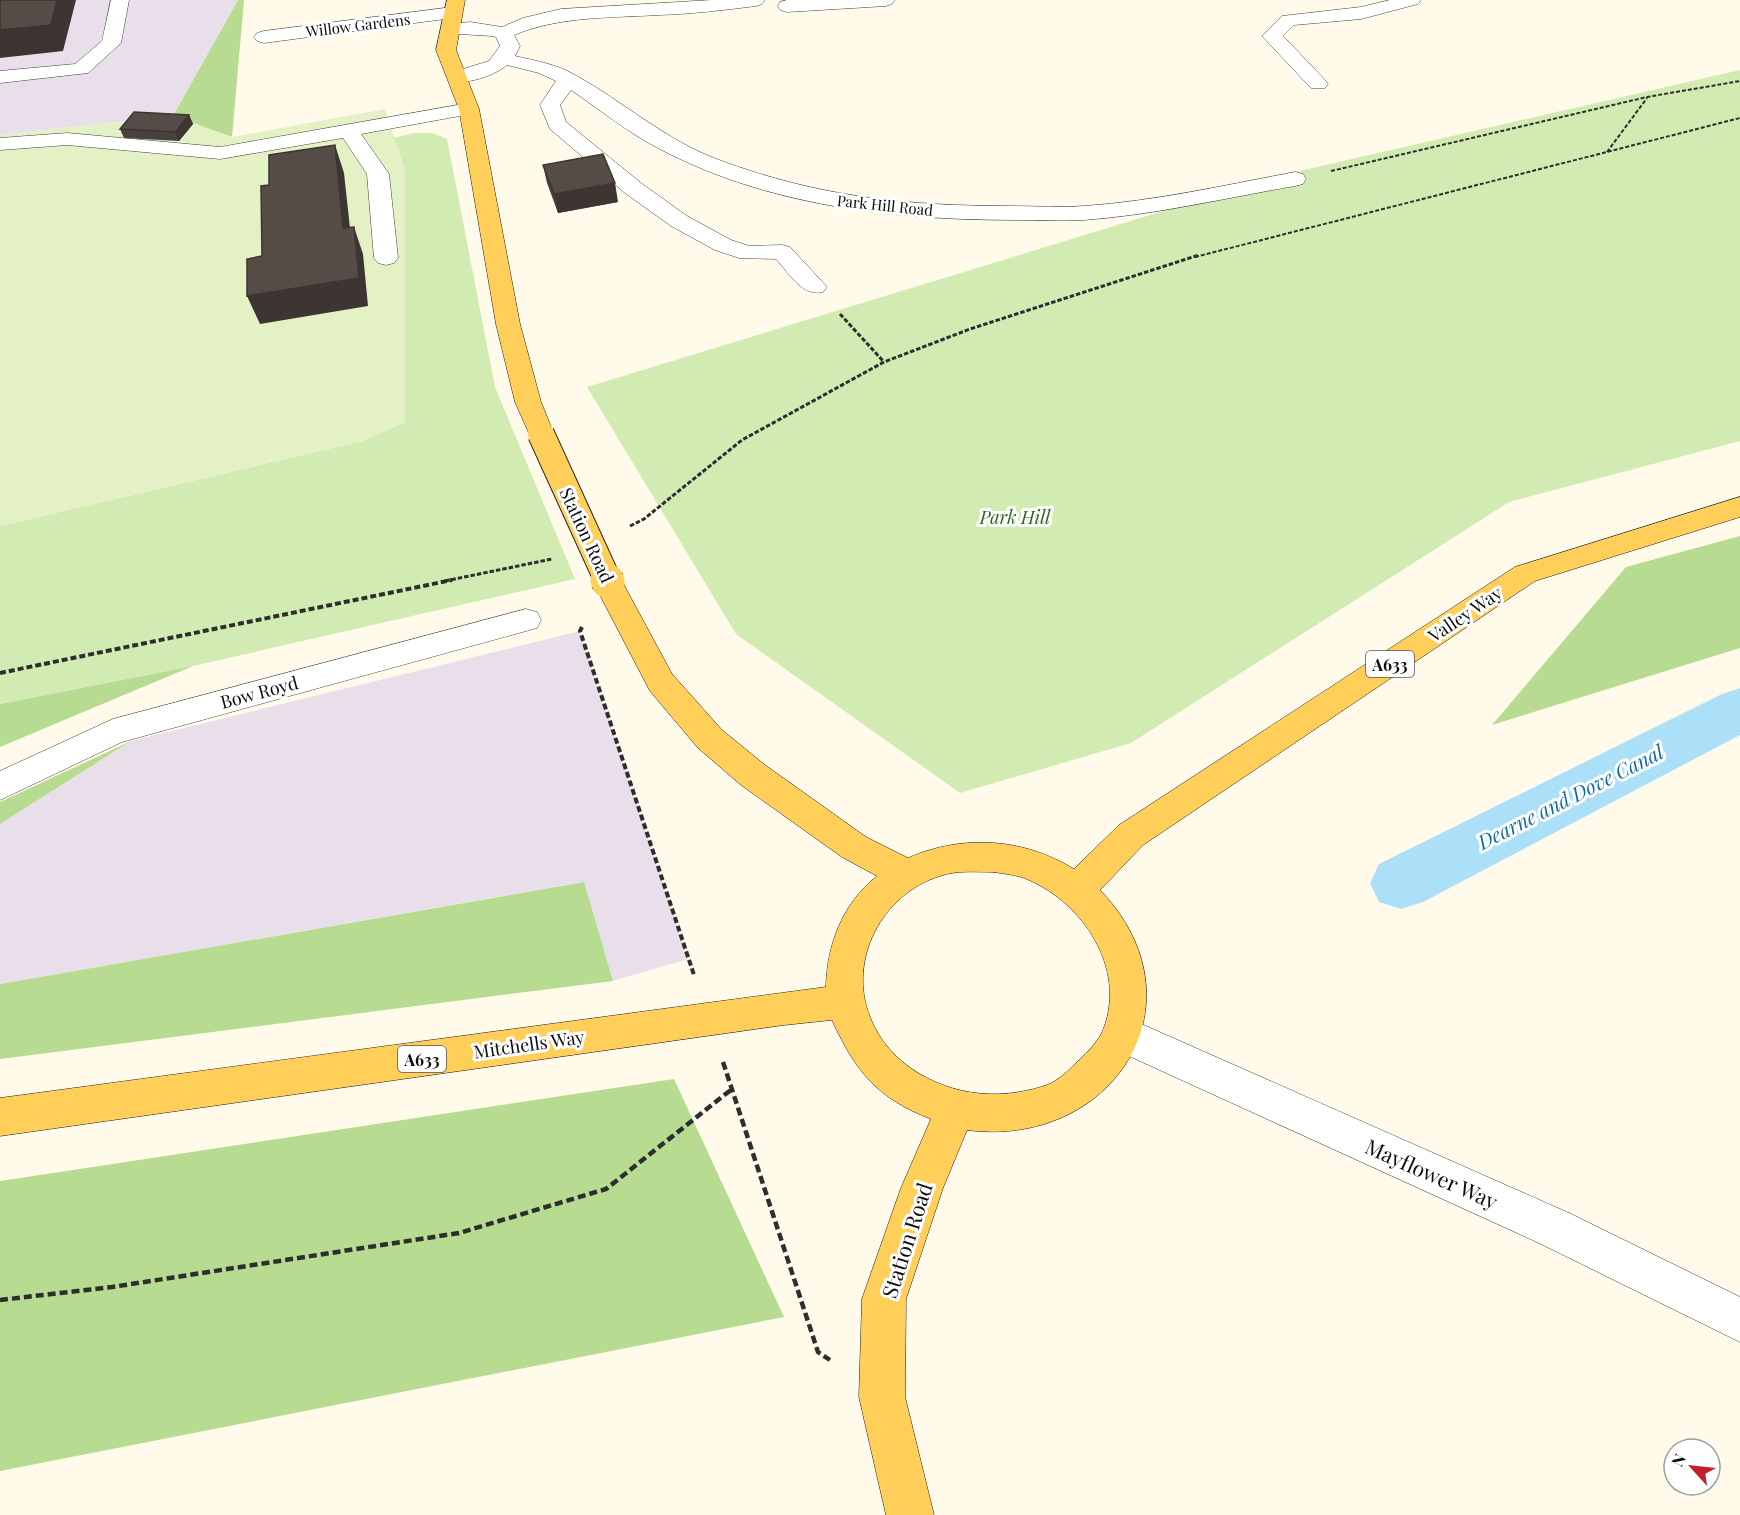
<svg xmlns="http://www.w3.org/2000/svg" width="1740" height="1515" font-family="'Playfair Display',serif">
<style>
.industrial{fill:#e9dfeb}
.green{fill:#d2ebb2}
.forest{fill:#b7dc91}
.pitch{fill:#e4f1c5}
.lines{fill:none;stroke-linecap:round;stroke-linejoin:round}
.canal{fill:#ace0f9;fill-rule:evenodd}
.minor-casing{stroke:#3f3f3f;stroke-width:1}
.major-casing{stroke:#1d1d1d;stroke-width:1}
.path-far3{stroke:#2e2e2e;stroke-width:2;stroke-dasharray:4 2;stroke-linecap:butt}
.path-far2{stroke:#2e2e2e;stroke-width:3;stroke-dasharray:4.5 2;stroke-linecap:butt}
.path-far1{stroke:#2e2e2e;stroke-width:4;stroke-dasharray:6 3;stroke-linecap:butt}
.path{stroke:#2e2e2e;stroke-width:4.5;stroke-dasharray:8 4;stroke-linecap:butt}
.minor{fill:#fff;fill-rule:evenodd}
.major{fill:#ffcf5a;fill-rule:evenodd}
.major-bridge-far1-casing{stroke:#1d1d1d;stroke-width:28;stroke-linecap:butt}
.major-bridge-casing{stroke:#1d1d1d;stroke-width:34;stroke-linecap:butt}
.major-bridge-far1{stroke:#ffcf5a;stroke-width:26}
.major-bridge{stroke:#ffcf5a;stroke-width:33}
.wall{fill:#49413e}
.shaded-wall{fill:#3c3532}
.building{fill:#554c48;stroke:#3c3532;stroke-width:1.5}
.labels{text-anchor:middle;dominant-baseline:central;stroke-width:6;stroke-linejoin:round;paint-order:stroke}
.far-street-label{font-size:15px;fill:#0c0c0c;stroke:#fff}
.shield{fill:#fff;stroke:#555;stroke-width:1.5}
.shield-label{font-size:16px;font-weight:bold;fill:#0c0c0c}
.park-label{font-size:18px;font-style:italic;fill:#2d661a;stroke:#fff}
.street-label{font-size:18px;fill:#0c0c0c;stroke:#fff}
.water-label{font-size:20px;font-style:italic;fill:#106aa2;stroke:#fff}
.near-street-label{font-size:21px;fill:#0c0c0c;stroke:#fff}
</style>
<rect width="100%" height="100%" fill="#fffaea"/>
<!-- industrial -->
<path class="industrial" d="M0 0H238L173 116 0 135Z
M580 631 688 959 613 981 583 882 0 984V824L131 741Z"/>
<!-- green -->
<path class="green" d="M1740 70V441L1509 502 1131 743 960 793 736 634 587 387 1278 176Z
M414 133H432L447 139 495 387 575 579 193 666 0 704V526L362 441 405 422V170L393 138Z"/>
<!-- forest -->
<path class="forest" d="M238 0H244L232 137 173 116Z
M1740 536V648L1492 725 1626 567Z
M193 666 0 747V704Z
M131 741 0 824V802Z
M584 882 613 981 0 1059V984Z
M674 1079 784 1317 0 1471V1181Z"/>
<!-- pitch -->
<path class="pitch" d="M385 109 405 170V422L362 441 0 526V135L173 116 232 137Z"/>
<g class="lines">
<!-- canal -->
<path class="canal" d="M1740 688V735L1423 902 1401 909 1379 902 1370 883 1379 864 1720 695Z"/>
<!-- minor casing -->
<g class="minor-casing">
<path id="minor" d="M111 0H129L121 43 88 73 0 83V71L75 64 102 41Z
M712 0H765L762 4 756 6C724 10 692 14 659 15 610 18 560 16 514 35L520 46 515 56C536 61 556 64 575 75 624 102 665 140 719 160 819 197 907 206 1012 206 1036 206 1061 208 1085 206 1155 201 1226 185 1295 172L1303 174 1306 179 1303 184 1295 186C1225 198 1154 215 1084 220 1061 221 1038 220 1016 220 894 220 767 206 658 148 627 132 599 109 571 90L560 105 566 122 641 183 687 216 731 240 749 246 782 245 790 247 827 287 823 292C802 297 789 273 776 259L739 258 715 250 671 226 625 193 550 129 540 105 556 81 539 73 507 65C494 76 466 85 450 81L447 77 450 73 489 61 500 46 496 37 492 36 443 33 441 29 443 25 470 22 502 27 523 18 561 9Z
M787 0H895L892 4 886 6 787 12 780 10 778 6 780 2Z
M1390 0H1421L1418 4 1361 19 1294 25 1283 36 1325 80 1328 84 1325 88H1311L1262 36 1282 16 1361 7Z
M453 7 460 9 462 13 460 17 264 43 257 41 254 37 257 33 264 31Z
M469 103 476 105 479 109 476 113 361 134 389 174 398 258 394 263 386 265 378 263 374 258 367 174 343 138 220 159 67 145 0 150V138L67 133 220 147Z
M526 609 537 612 541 620 537 628 122 742 0 800V771L113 719Z
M1121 1015 1569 1213 1740 1297V1342L1539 1243 1107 1046 1102 1033 1107 1020Z"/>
</g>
<!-- major casing -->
<g class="major-casing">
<path id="major" d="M447 0H465L456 50 479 109 520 324 541 402 554 434 550 440 541 443 532 440 515 402 496 324 459 109 436 50Z
M1740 497V517L1535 581 1143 845 1100 890C1208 1003 1112 1149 967 1130L943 1188 906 1299 905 1397 934 1515H886L859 1397 862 1299 901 1188 931 1119C877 1098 856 1072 832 1020L784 1025 0 1136V1098L826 987C827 944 843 903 877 876L842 857 741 785 698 748 650 691 593 582 598 574 608 571 618 574 672 674 722 730 765 765 866 837 908 858C963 834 1023 838 1074 869L1119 825 1515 567ZM994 872C1005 874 1019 875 1029 880 1083 904 1126 967 1104 1028 1100 1040 1086 1054 1076 1063 1068 1071 1058 1081 1047 1085 1031 1091 1006 1095 989 1094 941 1093 888 1065 870 1017 847 960 882 894 940 876 957 870 976 872 994 872Z"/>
</g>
<!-- path-far3 -->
<path class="path-far3" d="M1607 152 1647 98
M1331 171 1647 97 1740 81
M1195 257 1740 118"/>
<!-- path-far2 -->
<path class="path-far2" d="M840 314 884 362
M630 526 644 519 742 440 884 362 970 329 1199 255
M445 581 552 559"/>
<!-- path-far1 -->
<path class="path-far1" d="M582 627 580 631 694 975
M0 673 452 580"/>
<!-- path -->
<path class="path" d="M723 1062 818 1352 830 1360
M0 1300 112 1287 459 1233 606 1189 732 1089"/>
<!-- minor -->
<use href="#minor" class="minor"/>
<!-- major -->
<use href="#major" class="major"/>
<!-- major-bridge-far1 casing -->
<g class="major-bridge-far1-casing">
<path id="major-bridge-far1" d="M541 434 608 581"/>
</g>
<!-- major-bridge casing -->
<g class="major-bridge-casing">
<path id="major-bridge" d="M607 580 608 582"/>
</g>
<!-- major-bridge-far1 -->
<use href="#major-bridge-far1" class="major-bridge-far1"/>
<!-- major-bridge -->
<use href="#major-bridge" class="major-bridge"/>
</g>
<!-- wall -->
<path class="wall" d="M189 115 193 124 179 141 124 138 120 129Z
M543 165 618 202 558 213 547 183Z"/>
<!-- shaded-wall -->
<path class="shaded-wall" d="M57 0H76L63 51 0 58V30Z
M189 115 193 124 179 141 175 132Z
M335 145 344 173 353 256 343 228Z
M615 183 618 202 558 213 554 194Z
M354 227 363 254 368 306 260 324 247 296Z"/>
<!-- building -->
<path class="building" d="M0 0H57L51 25 0 30Z
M134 112 189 115 175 132 120 129Z
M335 145 343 228 354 227 359 278 247 296V259L262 256 261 186 269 185V155Z
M603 154 615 183 554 194 543 165Z"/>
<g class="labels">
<!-- far-street labels -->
<g class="far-street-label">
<text transform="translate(358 25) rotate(-7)">Willow Gardens</text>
<text transform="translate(885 205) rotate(6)">Park Hill Road</text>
</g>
<!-- shield labels -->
<g class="shield">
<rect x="1366" y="651" width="48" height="26" rx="4.5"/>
<rect x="398" y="1046" width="48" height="26" rx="4.5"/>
</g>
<g class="shield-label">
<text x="1390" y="664">A633</text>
<text x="422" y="1059">A633</text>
</g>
<!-- park labels -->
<g class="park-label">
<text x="1015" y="517">Park Hill</text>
</g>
<!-- street labels -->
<g class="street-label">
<text transform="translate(587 535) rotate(65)">Station Road</text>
<text transform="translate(1465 614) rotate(-34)">Valley Way</text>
<text transform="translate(259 692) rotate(-15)">Bow Royd</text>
<text transform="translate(529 1044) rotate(-8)">Mitchells Way</text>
</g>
<!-- water labels -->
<g class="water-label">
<text transform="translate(1570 796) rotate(-27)">Dearne and Dove Canal</text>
</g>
<!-- near-street labels -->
<g class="near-street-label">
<text transform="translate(1432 1173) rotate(24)">Mayflower Way</text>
<text transform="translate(906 1240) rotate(-72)">Station Road</text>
</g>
</g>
<!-- north arrow -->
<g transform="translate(1692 1467) rotate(297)"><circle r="28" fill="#ffffff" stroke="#9e9e9e" stroke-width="1.5"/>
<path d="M0-4.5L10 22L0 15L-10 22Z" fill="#c21e2e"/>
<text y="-9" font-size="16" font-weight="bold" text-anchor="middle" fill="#0c0c0c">N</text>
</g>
</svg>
